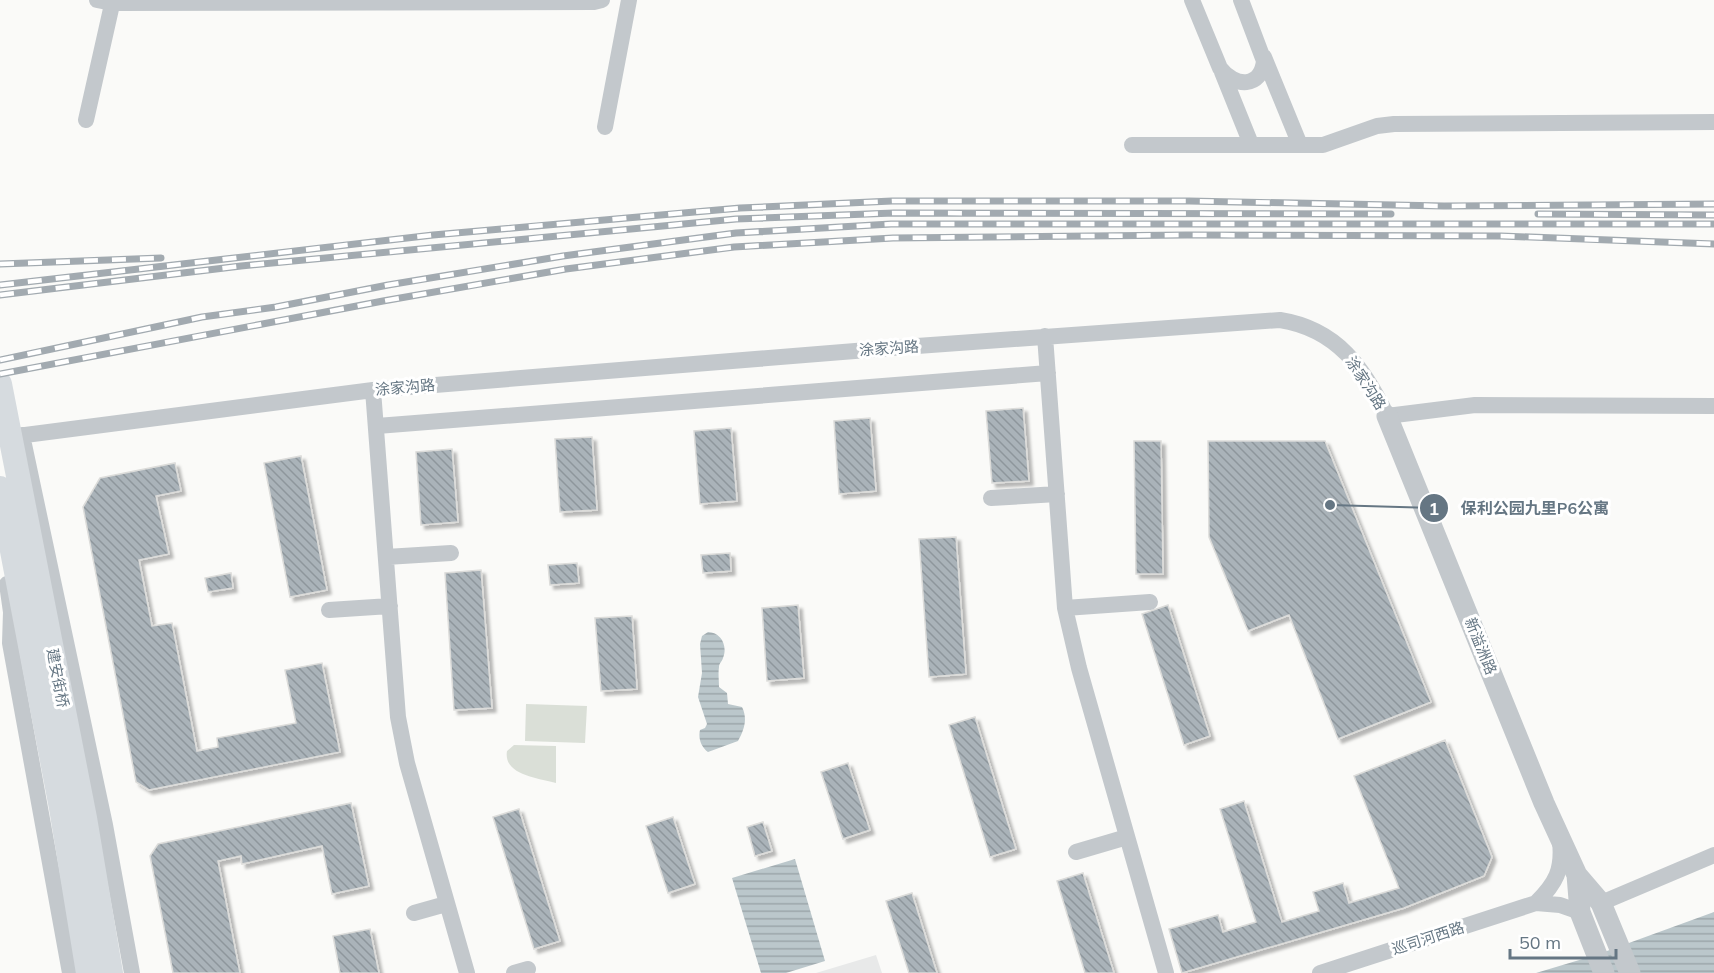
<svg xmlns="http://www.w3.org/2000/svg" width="1714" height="973" font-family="Mulish,'Noto Sans SC',sans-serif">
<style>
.built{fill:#e8e9e9}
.pitch{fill:#dadfd7}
.water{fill:url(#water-rules)}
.building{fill:url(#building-back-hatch);stroke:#dcdcda;stroke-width:1.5;filter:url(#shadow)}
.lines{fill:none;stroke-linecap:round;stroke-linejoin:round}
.minor{stroke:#c3c8cc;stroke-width:16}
.tertiary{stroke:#c3c8cc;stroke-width:21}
.secondary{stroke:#d6dbdf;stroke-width:24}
.rail-casing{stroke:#a2aab0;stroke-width:7}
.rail{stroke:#fff;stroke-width:4.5;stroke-dasharray:14;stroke-linecap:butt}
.labels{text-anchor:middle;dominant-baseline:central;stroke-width:6;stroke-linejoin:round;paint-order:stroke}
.street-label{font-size:15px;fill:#657683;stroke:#fff}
.leader{fill:none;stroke:#657683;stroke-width:2}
.callout-dot{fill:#657683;stroke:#fff;stroke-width:2}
.mark-label{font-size:18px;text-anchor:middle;font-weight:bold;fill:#fff}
.callout-label{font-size:16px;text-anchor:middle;font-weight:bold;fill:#657683;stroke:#fff;stroke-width:6;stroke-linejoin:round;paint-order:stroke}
</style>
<defs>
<pattern id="water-rules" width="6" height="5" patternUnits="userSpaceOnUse" patternTransform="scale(1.5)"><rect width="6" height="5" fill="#bbc7cb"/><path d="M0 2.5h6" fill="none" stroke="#9ca6aa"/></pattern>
<pattern id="building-back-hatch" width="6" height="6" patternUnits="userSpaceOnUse" patternTransform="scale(1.5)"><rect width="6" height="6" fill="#aab3b9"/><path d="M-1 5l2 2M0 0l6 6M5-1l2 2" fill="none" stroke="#8e969c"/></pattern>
<filter id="shadow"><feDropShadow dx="4" dy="4" stdDeviation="1.5" flood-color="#0004"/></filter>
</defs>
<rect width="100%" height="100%" fill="#fafaf8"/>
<!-- built -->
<path class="built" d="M876 955 882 973H816Z"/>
<!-- pitch -->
<path class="pitch" d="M526 704 587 706 585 743 525 741Z
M514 745 556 746V783C538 778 503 775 507 751Z"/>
<!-- water -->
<path class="water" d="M708 632C721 632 728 646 723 658 722 662 719 663 719 667 718 673 719 681 719 687L727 693 728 704 742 707C748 719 744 730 738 741L708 752C701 747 698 738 700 730L705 728 707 724 698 697 702 673 700 644 702 636Z
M795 859 825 961 786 973H761L732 878Z
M1714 912V973H1536L1596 955Z"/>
<!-- building -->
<path class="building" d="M1023 408 1029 481 992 483 986 411Z
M870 418 876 491 839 494 834 421Z
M731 428 737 501 700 504 694 431Z
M592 437 597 510 560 512 555 439Z
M1134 441H1161L1163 574H1136Z
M1208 441H1325L1431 702 1338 739 1289 615 1248 631 1209 537Z
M452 449 458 522 421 525 416 452Z
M301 456 327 590 290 597 264 463Z
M175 463 181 491 156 496 169 554 139 560 152 626 172 623 197 751 218 747 217 738 296 723 285 670 322 663 340 752 149 790 136 782 83 507 100 478Z
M956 537 966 674 929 677 919 539Z
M730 553 731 571 703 573 701 555Z
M577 563 579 583 550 585 548 565Z
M481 570 492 708 454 710 445 573Z
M231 573 233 588 208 592 205 578Z
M798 605 804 678 767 681 762 608Z
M1168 605 1210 736 1184 745 1142 614Z
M632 616 637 689 601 691 595 618Z
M975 717 1016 849 990 857 949 725Z
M1445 740 1492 857 1484 876 1404 908 1182 973 1169 929 1218 915 1223 932 1256 922 1220 809 1244 801 1282 922 1319 911 1313 892 1343 883 1349 903 1399 888 1354 776Z
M848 763 870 830 843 839 821 772Z
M351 803 369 886 332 894 322 846 242 864 241 856 218 861 240 973H173L150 856 158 844Z
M519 809 560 941 534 949 493 817Z
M673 817 695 884 668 893 646 826Z
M763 822 772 851 755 856 747 827Z
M1083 873 1114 973H1085L1057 881Z
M912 893 937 973H909L886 901Z
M370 929 379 973H340L333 936Z"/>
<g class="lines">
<!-- minor -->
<path class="minor" d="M97 0 112 3 594 2 602 0
M1192 0 1220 68C1235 88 1261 88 1264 61L1241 0
M1264 57 1300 145
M1222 72 1251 144
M86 120 113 0
M605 127 629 0
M1132 145H1323L1377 126 1394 124 1714 122
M1045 336 1065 608 1079 668 1166 973
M373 390 398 717 407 763 467 973
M377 426 1048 373
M22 435 105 825 132 973
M2 438 373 390 917 346 1280 320C1337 329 1364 368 1387 416L1475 405 1714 406
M991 498 1057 494
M386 557 451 553
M7 584 11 612 10 643 70 973
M1065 608 1150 602
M329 610 390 606
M1076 852 1127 837
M1536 903C1556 883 1563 870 1560 841
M1601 903 1714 855
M414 913 446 904
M514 973 528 969
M1320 973 1536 903 1560 905 1580 912"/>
<!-- tertiary -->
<path class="tertiary" d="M1387 416 1544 803 1577 875
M1604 973 1580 912 1577 875 1601 903 1630 973"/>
<!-- secondary -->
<path class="secondary" d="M0 384 85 818 111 973
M0 488 61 808 88 973"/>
<!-- rail casing -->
<g class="rail-casing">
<path id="rail" d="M1538 214 1714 215
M0 264 161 258
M0 285 433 235 740 208 892 201H1189L1444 206 1714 204
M0 295 241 266 736 219 894 213 1391 214
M0 360 202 317 276 307 388 285 563 256 736 233 891 224H1714
M0 374 383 301 566 269 734 247 893 238 1187 235 1501 236 1714 244"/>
</g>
<!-- rail -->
<use href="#rail" class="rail"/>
</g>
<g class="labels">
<!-- street labels -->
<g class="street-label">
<text transform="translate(889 348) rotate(-4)">涂家沟路</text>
<text transform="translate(1366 383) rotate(57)">涂家沟路</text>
<text transform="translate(405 387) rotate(-5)">涂家沟路</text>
<text transform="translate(1481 646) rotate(68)">新溢洲路</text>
<text transform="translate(58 678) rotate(79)">建安街桥</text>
<text transform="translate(1428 938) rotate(-18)">巡司河西路</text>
</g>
</g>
<!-- callouts -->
<path class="leader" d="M1330 505L1434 508"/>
<g class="callout-dot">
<circle cx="1330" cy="505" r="6"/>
<circle cx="1434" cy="508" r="15"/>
</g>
<g class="mark-label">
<text x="1434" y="515">1</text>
</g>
<g class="callout-label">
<text x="1535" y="514">保利公园九里P6公寓</text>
</g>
<!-- scale -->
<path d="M1510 949v9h106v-9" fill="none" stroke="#657683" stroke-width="3"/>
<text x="1519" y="949" font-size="18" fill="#657683" stroke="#ffffff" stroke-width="4.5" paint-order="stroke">50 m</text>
</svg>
